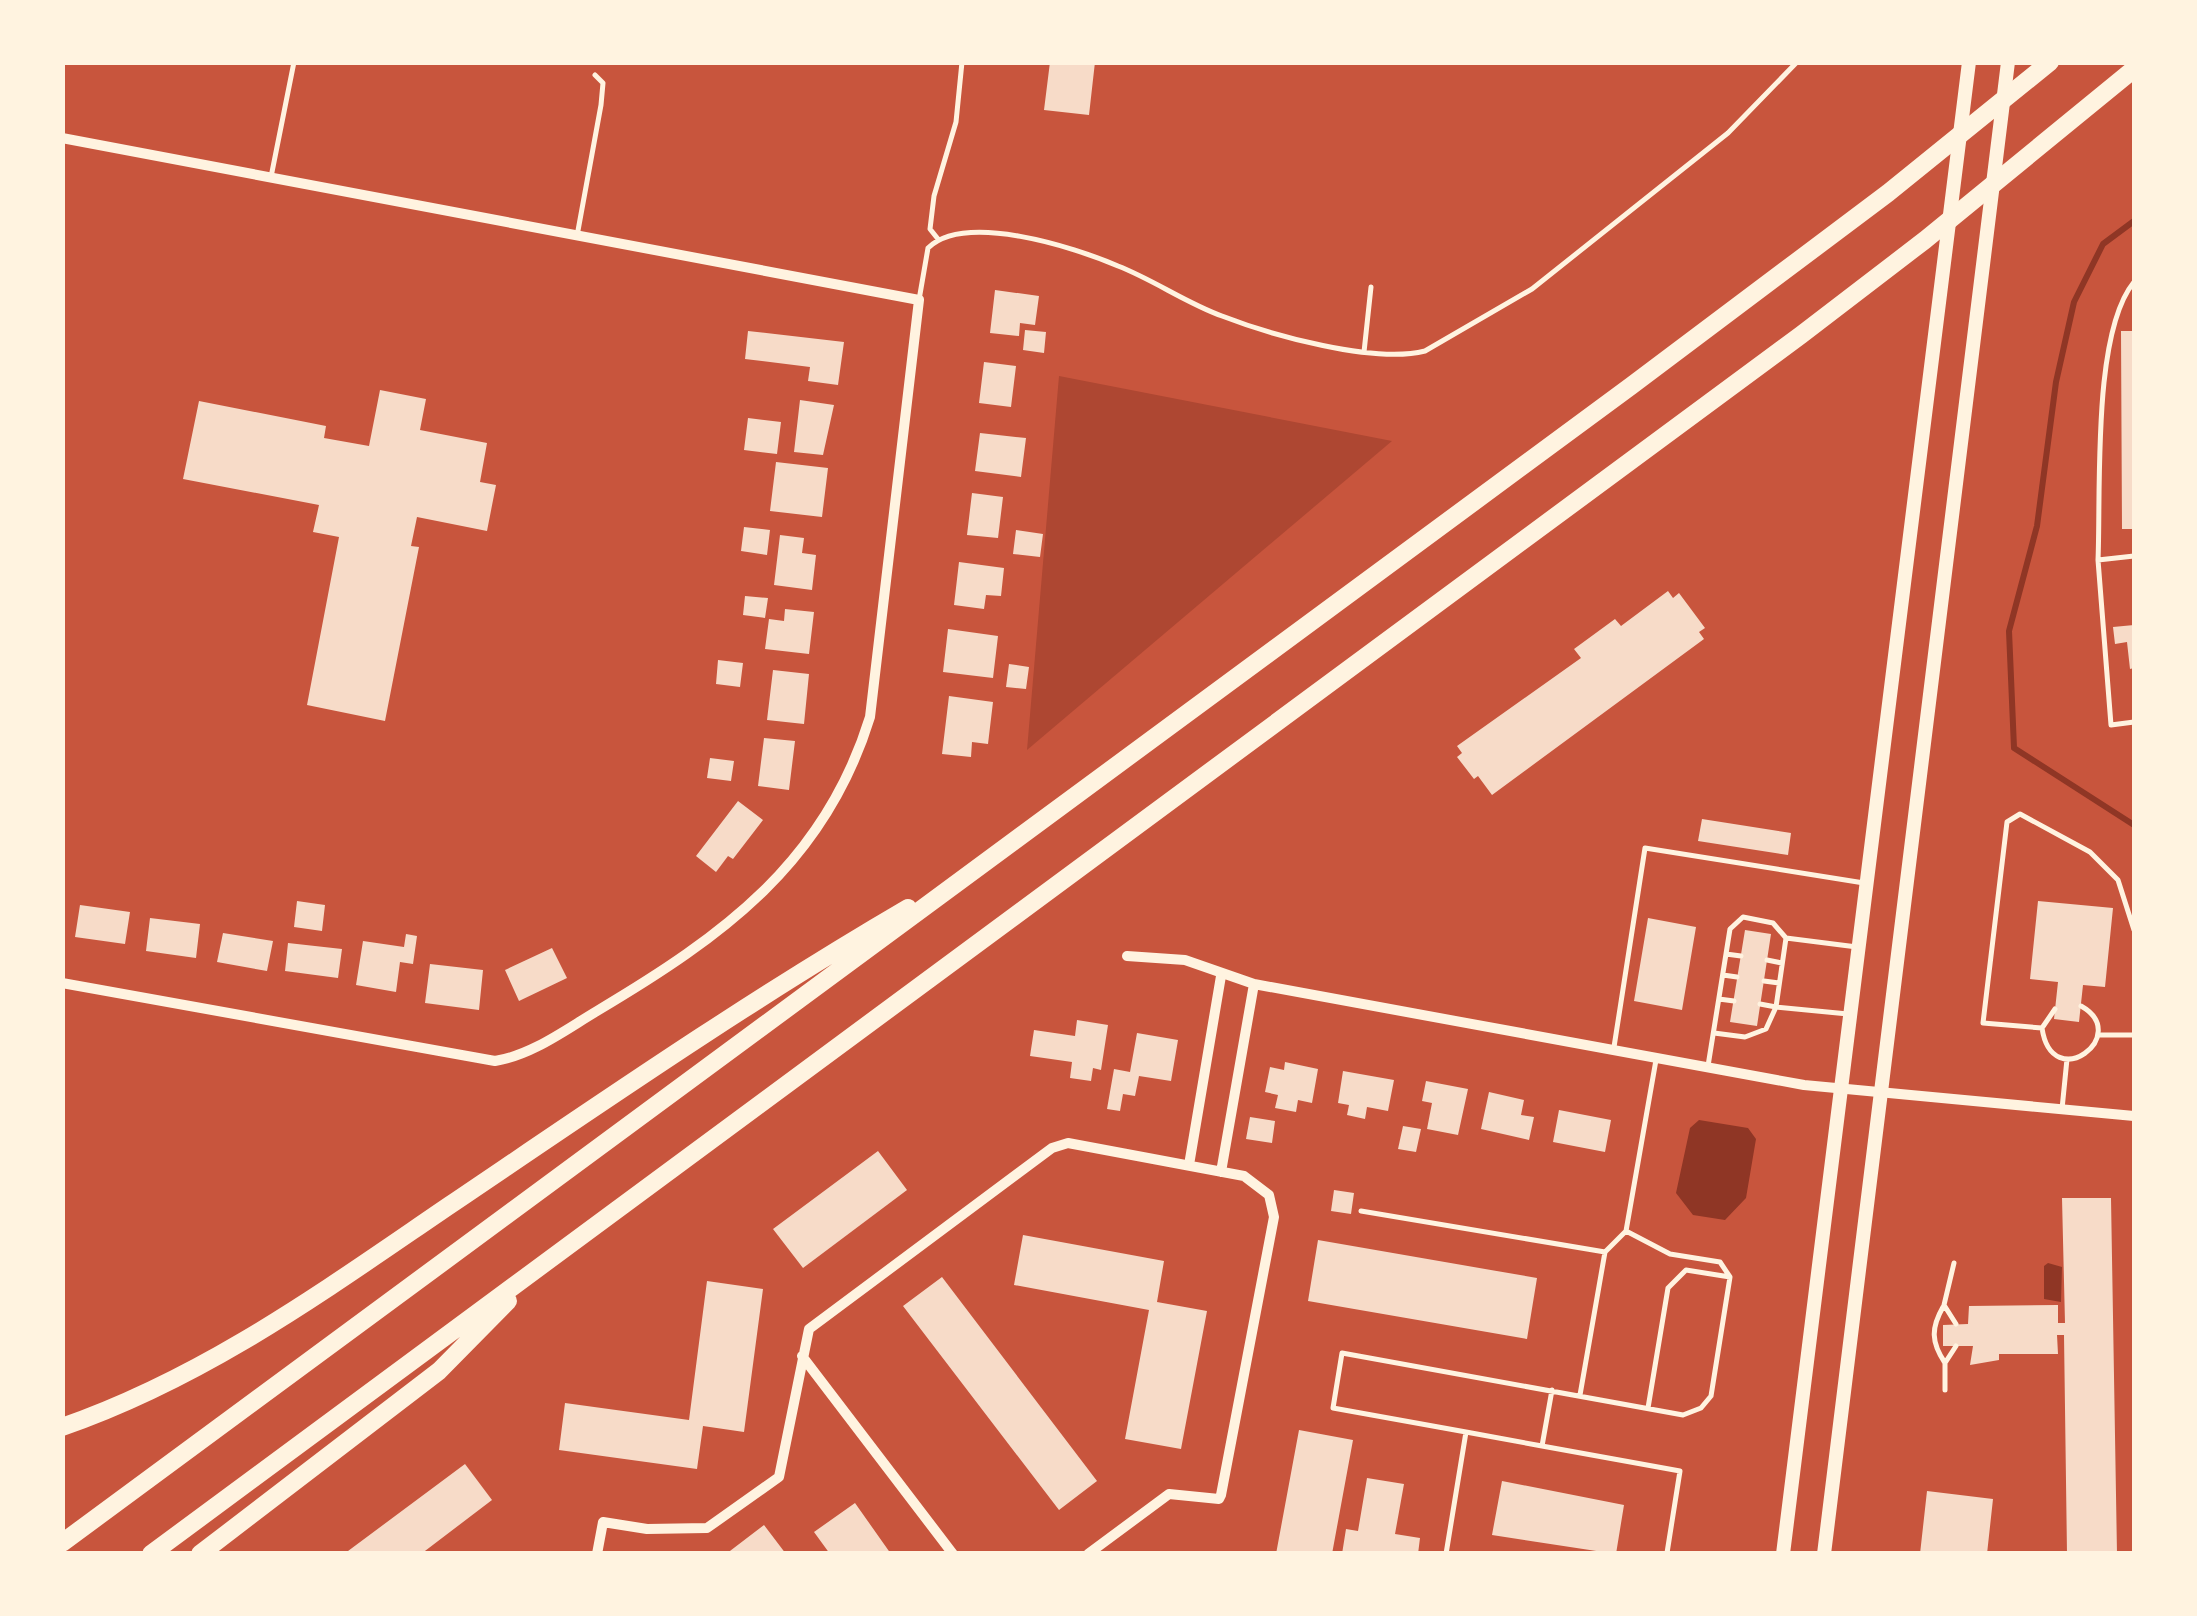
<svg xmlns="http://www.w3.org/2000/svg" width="2197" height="1616" font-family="Arial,sans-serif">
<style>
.green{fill:#ae4732}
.water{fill:#8f3625}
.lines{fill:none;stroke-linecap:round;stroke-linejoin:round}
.stream{stroke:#8f3625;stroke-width:6}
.building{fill:#f7dbc8}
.service{stroke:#fff3e0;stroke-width:5}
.minor{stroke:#fff3e0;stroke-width:10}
.secondary{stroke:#fff3e0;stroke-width:14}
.motorway{stroke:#fff3e0;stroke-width:18}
</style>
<rect width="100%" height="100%" fill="#c8553d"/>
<!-- green -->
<path class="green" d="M1059 376 1392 441 1027 750Z"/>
<!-- water -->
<path class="water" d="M1699 1120 1748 1128 1756 1139 1746 1198 1725 1220 1693 1215 1676 1193 1690 1128Z
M2048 1263 2062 1267 2061 1302 2044 1299V1266Z"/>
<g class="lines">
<!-- stream -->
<path class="stream" d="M2134 221 2103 244 2074 302 2056 382 2037 526 2009 631 2014 748 2134 825"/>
</g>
<!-- building -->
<path class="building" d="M1050 62H1095L1089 115 1044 110Z
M995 290 1039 296 1035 325 1020 323 1019 336 990 333Z
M1025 330 1046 332 1044 353 1023 350Z
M748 331 844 342 838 385 808 381 810 367 745 359Z
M2121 331H2134V529H2122Z
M984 362 1016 366 1011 407 979 403Z
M380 390 426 399 420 430 487 443 480 482 496 485 487 531 417 517 411 546 419 547 385 721 307 705 339 537 313 532 319 505 183 479 199 401 326 426 324 438 369 446Z
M800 400 834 405 823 455 794 452Z
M748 418 781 422 777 454 744 450Z
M980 433 1026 438 1021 477 975 471Z
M776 462 828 468 822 517 770 511Z
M972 493 1003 497 998 538 967 535Z
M744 527 770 530 767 555 741 551Z
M1016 530 1043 534 1040 557 1013 554Z
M780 535 804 538 802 553 816 555 812 590 774 585Z
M959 562 1004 568 1001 596 986 595 984 609 954 605Z
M1668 591 1673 598 1679 593 1705 628 1699 632 1704 639 1492 795 1478 776 1474 779 1457 757 1462 753 1457 746 1581 658 1574 649 1615 619 1621 626Z
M745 596 768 598 765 618 743 615Z
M785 609 814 612 809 654 765 649 769 619 784 621Z
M2134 625V668L2130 669 2127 642 2115 644 2113 627Z
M948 629 998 636 993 678 943 672Z
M718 660 743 663 740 687 716 684Z
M1009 664 1029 667 1026 689 1006 687Z
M773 670 809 674 804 724 767 720Z
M949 696 993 702 988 744 972 742 971 757 942 754Z
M764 738 795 741 789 790 758 786Z
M710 758 734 761 731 781 707 778Z
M738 801 763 820 733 859 728 856 716 872 696 856Z
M1702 819 1791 833 1788 855 1698 841Z
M297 901 325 905 322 931 294 927Z
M2038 901 2113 908 2105 987 2083 985 2079 1022 2054 1019 2058 982 2030 979Z
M80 905 130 912 125 944 75 937Z
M150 918 200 924 196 958 146 951Z
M1648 918 1696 927 1682 1010 1634 1001Z
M1745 930 1771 934 1757 1026 1730 1022Z
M223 933 273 941 267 971 217 962Z
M406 934 417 936 413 964 400 962 396 992 356 985 363 941 404 947Z
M288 943 342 949 338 978 285 971Z
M552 948 567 978 519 1001 505 970Z
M430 964 483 970 479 1010 425 1003Z
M1077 1020 1108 1025 1101 1070 1093 1068 1091 1081 1070 1078 1072 1062 1030 1056 1034 1030 1075 1036Z
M1137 1033 1178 1040 1171 1081 1139 1076 1135 1096 1123 1094 1120 1111 1107 1109 1114 1069 1130 1072Z
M1285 1062 1318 1069 1312 1103 1298 1100 1296 1112 1275 1108 1278 1095 1265 1092 1270 1067 1284 1070Z
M1343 1071 1394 1080 1388 1111 1367 1107 1365 1119 1347 1115 1349 1105 1338 1103Z
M1426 1081 1468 1089 1458 1135 1427 1129 1432 1103 1422 1101Z
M1489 1092 1524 1100 1521 1115 1534 1117 1529 1140 1481 1129Z
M1559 1110 1611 1120 1605 1152 1553 1142Z
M1250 1117 1275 1121 1272 1143 1246 1139Z
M1403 1126 1421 1129 1416 1152 1398 1149Z
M878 1151 907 1190 803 1268 773 1229Z
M1334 1190 1354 1193 1351 1214 1331 1211Z
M2062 1198H2111L2117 1554H2067L2064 1335H2057L2058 1354H1999V1360L1970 1365 1973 1346H1943V1325L1968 1324 1969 1306 2058 1305V1323H2065Z
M1023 1235 1164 1261 1157 1302 1207 1311 1181 1449 1125 1439 1149 1310 1014 1285Z
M1318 1240 1537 1278 1527 1339 1308 1301Z
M942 1277 1097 1481 1059 1510 903 1306Z
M707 1281 763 1289 744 1432 703 1426 697 1469 559 1450 565 1403 689 1420Z
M1299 1430 1353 1440 1332 1554H1276Z
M465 1464 492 1500 421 1554H344Z
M1367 1478 1404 1484 1395 1534 1420 1538 1418 1554H1342L1346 1529 1358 1531Z
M1502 1481 1624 1505 1616 1554 1492 1535Z
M1927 1491 1993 1499 1987 1554H1920Z
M855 1503 891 1554H830L814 1532Z
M764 1525 786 1554H726Z"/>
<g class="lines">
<!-- service -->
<path class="service" d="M271 177 294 62
M577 236 601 105 603 83 595 75
M938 239 930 229 934 196 956 122 962 62
M919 300 928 248C965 212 1074 247 1118 266 1154 280 1186 303 1222 316 1271 335 1374 364 1425 351L1532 289 1728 133 1797 62
M1364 352 1371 287
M2134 556 2098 560 2111 725 2134 722
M2098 560C2101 491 2092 333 2134 282
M1726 954 1741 956
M1767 960 1782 963
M1723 975 1737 977
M1764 981 1779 983
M1719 999 1734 1001
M2055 1009 2042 1028C2052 1096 2133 1035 2081 1006
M1848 1014 1776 1007 1786 938 1857 947
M2042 1028 1983 1023 2007 822 2020 814 2090 852 2118 880 2134 930
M1714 1033 1745 1037 1766 1029 1776 1007 1760 1004
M2098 1035H2134
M1614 1047 1645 848 1864 883
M1708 1066 1730 929 1743 917 1773 923 1786 938
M2062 1109 2067 1059
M1361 1211 1605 1252
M1954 1263 1944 1305 1956 1324
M1943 1307C1931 1328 1931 1342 1945 1363
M1945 1390V1363L1956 1346
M1580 1395 1605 1252 1626 1231 1656 1060
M1648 1408 1668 1288 1686 1270 1730 1277
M1466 1432 1333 1408 1342 1353 1683 1415 1701 1408 1711 1396 1730 1277 1720 1262 1670 1254 1626 1231
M1542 1446 1680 1471 1667 1553
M1446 1554 1466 1432 1542 1446 1552 1390"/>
<!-- minor -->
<path class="minor" d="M62 138 919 300 870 717C825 863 723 936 597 1011 565 1030 532 1055 495 1061L62 983
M1127 956 1185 960 1254 984 1804 1085 2134 1116
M1189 1165 1221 976
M1221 1172 1254 984
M802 1356 953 1554
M597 1554 603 1522 647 1529 707 1528 779 1477 809 1329 1052 1148 1068 1143 1244 1176 1269 1195 1274 1217 1221 1495 1219 1499 1169 1494 1088 1554"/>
<!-- secondary -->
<path class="secondary" d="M1783 1554 1969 62
M1824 1554 2008 62"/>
<!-- motorway -->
<path class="motorway" d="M62 1427C206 1377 325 1290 450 1205 601 1103 750 1000 908 908
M62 1543 1631 386 1888 193 2050 62
M151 1554 1801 335 1925 240 2134 69
M200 1554 439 1371 508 1301"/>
</g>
<!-- border -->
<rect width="2197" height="1616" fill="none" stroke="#fff3e0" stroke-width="130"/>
</svg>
